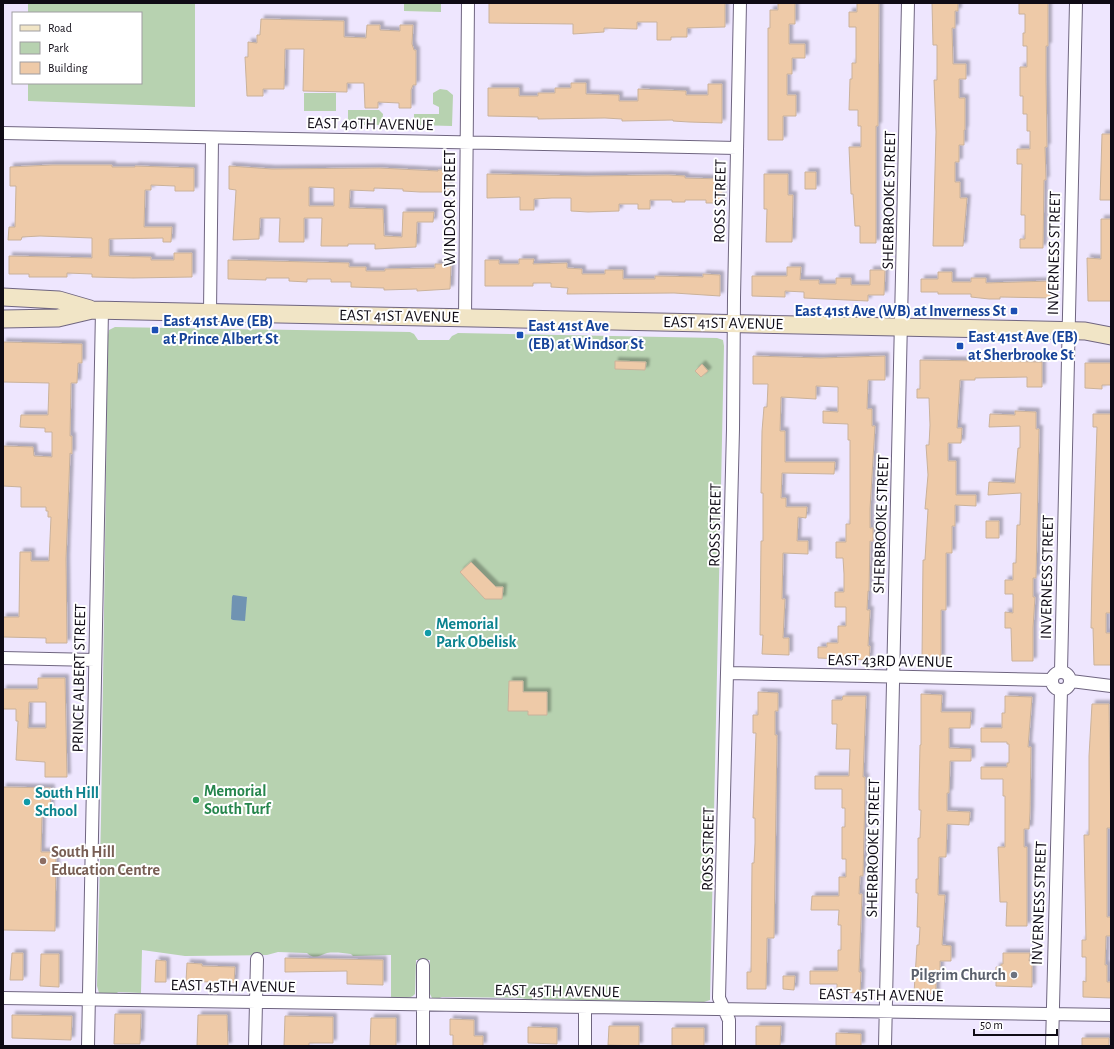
<svg xmlns="http://www.w3.org/2000/svg" width="1114" height="1049" font-family="'Alegreya Sans',sans-serif">
<style>
.green{fill:#b7d2b0}
.water{fill:#7093b2}
.building{fill:#eecaa8;stroke:#cab29b;fill-rule:evenodd;filter:url(#shadow)}
.lines{fill:none;stroke-linecap:round;stroke-linejoin:round}
.minor-casing{stroke:#6f6580;stroke-width:14}
.secondary-casing{stroke:#6f6580;stroke-width:19}
.minor{stroke:#fff;stroke-width:12}
.secondary{stroke:#f1e5c6;stroke-width:17}
.transit-dot{fill:#1a4fb4;stroke:#fff;stroke-width:1.5}
.culture-dot{fill:#0f9aa8;stroke:#fff;stroke-width:1.5}
.leisure-dot{fill:#2e9e5b;stroke:#fff;stroke-width:1.5}
.education-dot{fill:#8d6e63;stroke:#fff;stroke-width:1.5}
.worship-dot{fill:#6b7280;stroke:#fff;stroke-width:1.5}
.labels{text-anchor:middle;dominant-baseline:central;stroke-width:4;stroke-linejoin:round;paint-order:stroke}
.street-label{font-size:16px;fill:#0f0b15;stroke:#fff}
.transit-label{font-size:16px;font-weight:bold;fill:#164399;stroke:#fff;text-anchor:start}
.culture-label{font-size:16px;font-weight:bold;fill:#0d838f;stroke:#fff;text-anchor:start}
.leisure-label{font-size:16px;font-weight:bold;fill:#27864d;stroke:#fff;text-anchor:start}
.education-label{font-size:16px;font-weight:bold;fill:#785e54;stroke:#fff;text-anchor:start}
.worship-label{font-size:16px;font-weight:bold;fill:#5b616d;stroke:#fff;text-anchor:end}
</style>
<defs>
<filter id="shadow"><feDropShadow dx="3.5" dy="-3.5" stdDeviation="1" flood-color="#0004"/></filter>
</defs>
<rect width="100%" height="100%" fill="#eee6fe"/>
<!-- green -->
<path class="green" d="M28 3H195V107L28 101V83H141V13H28Z
M404 3H441V12L404 11Z
M440 89 447 90 453 95 452 126 414 125V114H439V107L433 104V93Z
M304 93H336V111H304Z
M348 110H379L383 114 382 125H348Z
M115 327 410 332 414 334 418 340H449L452 336 458 333 717 338 723 340 724 346 710 1000 701 1003 540 999 535 1001 521 998 442 997 437 999 432 998 429 992 430 960H416L415 994C410 1000 398 998 391 998V955L353 956 351 954C344 953 334 952 327 953 321 955 314 960 307 953L278 952 267 955 185 956 142 950 141 993 118 992 114 996 99 993 97 986 101 820 108 335 109 330Z"/>
<!-- water -->
<path class="water" d="M233 595 247 597 245 621 233 620 231 619 232 597Z"/>
<!-- building -->
<path class="building" d="M489 3H725V27L687 28V37H671V40H657V22H637V29L604 28V32L573 34V24L489 23Z
M778 3H795V24H789V44H805V58H792V74H787V95H796V116H783V140H768V28H770V10H778Z
M857 3H879L878 126H876V243H860V226H855L853 194H851L849 147H861V126H858V110H849L850 79H852V63H856V27H849V12H857Z
M932 3H958V11H955V28H952L953 64H966V79H959V98H965V130H964V145H959V162H955V182H960V198H967L963 246H933L936 132 934 80H937V45H933Z
M1019 3H1048V46H1046V80L1047 147H1045L1046 180H1044L1043 248H1020V239H1025V215H1021L1022 164H1017V149H1030V131H1027V114H1023V96H1020V67H1027V46H1023V33H1025V14H1019Z
M261 19 344 21V37L366 38 367 25H380V30L400 31V25H413L412 44 414 50H416V85H413L411 90V108H399V103L378 102V108H365L364 83H347V92L303 91 304 49H285L284 89H263V96H247L245 57H248V42L257 43V35H260Z
M571 83H586V94L619 95V101H638V89L686 91V95H708V84H722V123L689 122 673 121V120L622 121V119L605 118 538 119V117L488 116V88H519V96H538V93H555V88H571Z
M1102 134H1111V200H1100Z
M52 165H112V167H135V166L194 168V191H175V186L151 185V190H145L144 227H172L171 242H163V238L109 239V256L151 257V260H174V253H192V277L133 278 92 277V274L67 273V277H29V274H9V256L92 258V238L40 236 22 237 21 240H8L9 227H15L16 186H10V167Z
M229 166 272 169 379 168 438 171V170H450L449 192H420L403 191V189L374 188V191L350 190 349 208 383 209 384 236 402 237 403 212H434L433 222H417L416 247 375 249V244H348V246H321L322 218H304V242H279L280 218H260L259 239 233 240 236 190 229 189ZM309 187 334 188V206H309Z
M805 172H816V189H805Z
M487 174 585 176 668 175 685 176V178L722 179V203H706V200H685V202H672V200H650V209H638V204H619V211L588 212 571 211V198H552L534 199V210H520V197L487 198Z
M764 174H788V195H793L792 242H766L767 209H764Z
M1101 219H1111V301H1088L1087 258 1101 259Z
M519 259H534L533 264 567 263V268L582 269V274H605V270H623V279H655V276L703 277V274L720 275V296L674 293 567 294 568 288 551 287V283H533V286H485V260H499V264H519Z
M228 260 349 263V267H366V271H385V269L435 268V264H451L450 289 417 291V289L384 290V288L351 287V282H331V279H307V282L289 281V278H266V280L228 279Z
M787 267H801L800 280H819V284H836V278H851V285H870V270H885L884 295H868V301L804 298V292L785 291V297L752 296V276H787Z
M938 272H952V282H971V278H986V283L1052 281V298L1000 297V299H989L971 297V294H938V292H921V279H938Z
M3 342 82 344V363H78L77 383H71L70 436H72V454L70 453 66 559 67 643H46V638L3 637V617H19L20 552H31V561H49L51 517H48V511H46V507H21V487L3 486V446L33 447 34 456 52 457V432H45V428L20 427 21 415H48L49 383 3 382Z
M753 356 820 358 885 356V380H868L867 409H872V426H875L870 509V528H873V541H870L869 591H868L867 610H870L868 646H870L869 660 818 658V647H827V643H838V626H846V607H835V592H844V574L843 558H836V542H846V524H850V440H848V424L823 423V411L838 412V387L816 386V399L781 397 780 431H785V462H835L834 474 782 473 781 498H786V507H807L806 518 798 517 797 541H808V554L783 553 782 599H785L783 638H789V655L762 654 763 635H760L761 541H763V493H761L762 431 764 407H767L768 384H753Z
M920 360 1042 362V387H1027V377L975 378V380H960L957 428H962L961 443H948V461H956V495H976V506L955 505V526H952V553H946V610H941V659H922L923 560H925L928 509H925L928 475 926 445H929L930 425 929 398H917V389H920Z
M615 361 646 362 645 370 615 369Z
M1085 363H1111V385H1102V389L1085 388Z
M702 364 708 371 701 377 695 371Z
M1015 411 1036 412V429H1039L1036 578H1033V597H1035L1033 628V661H1012L1011 628H1005V612L1013 613V594H1005V580H1013V563H1016L1017 525H1020L1021 493 988 495 989 482 1015 483 1018 448H1020V426L989 427 990 414 1015 415Z
M1093 414H1111V613H1106V633H1111V665H1094L1093 628H1091L1092 579 1097 427H1093Z
M986 521H999V538H986Z
M471 562 496 587H503L502 599H485L460 572Z
M38 678H65L67 777H45V762L16 760 18 721H16V709H3V689H38ZM29 702H46V728H28Z
M509 681H523V692H547V715H528V711H508Z
M758 692 778 693V711H775V735H777L774 938H767L766 989H747V972H751L752 863H754L755 843V818H753L756 733H753V715H758Z
M921 694 942 695 941 712H971L970 728H949V748L971 749V761H950L949 793H947V811L970 812 969 825 947 824 946 857H939L938 895H945L942 945 951 946V961H940V976H936V994L914 993 917 945H919L920 927H917L918 893H916V879H918V838H920L921 810H919V793L920 745H921Z
M843 696H866L863 777H865V793L863 876H860L859 894H862L859 972H861L860 993 837 992V984H810V971H838V950H841V925H838L839 910H811L812 896H839V877H846V859H842V827H845V808H842V789H815V776H849L850 749H836L837 724H832V700H842Z
M1005 696 1032 697 1028 747H1031L1030 812 1029 829H1024V847H1027V926H1006L1007 902H1000L998 847H1005V796H1003V779H981V767H1007V763H1009V744H1007V742H981V728H1002V713H1005Z
M1092 704H1109L1111 828H1107V917H1111V936H1106L1105 965H1107V982H1111V998L1083 997V981L1086 982V957H1082V940H1086L1084 835H1089V756Z
M3 787 51 788 50 816H42L41 852H56L55 931 3 930Z
M12 953H23V980H10Z
M1003 953H1030L1029 961H1032V987L996 986V967H1001V964H1003Z
M41 954H59V987L40 986Z
M285 958 383 960V985L347 984V971L285 972Z
M156 960 166 961V982H155Z
M187 963 202 964V966L235 967 234 983 186 981Z
M783 976H795L794 990 783 989Z
M115 1014H141L140 1044H114Z
M12 1015 72 1016 71 1040 12 1038Z
M198 1015H227L228 1046H197Z
M285 1016 333 1017V1043H309V1046H284Z
M371 1018H396V1046H370Z
M450 1019 474 1020V1036H483V1046H453V1035H450Z
M609 1026H639V1046L608 1045Z
M756 1026H781L780 1046H756Z
M528 1027 557 1028V1044L528 1043Z
M672 1028H704V1046H672Z
M836 1033 861 1034V1046H836Z
M1082 1038H1109V1046H1082Z"/>
<g class="lines">
<!-- minor casing -->
<g class="minor-casing">
<path id="minor" d="M3 133 737 148
M210 312 212 138
M465 317 468 3
M3 658 95 660
M1061 671 1076 3
M1052 681a9 9 0 1 1 18 0a9 9 0 1 1-18 0Z
M728 673 1052 680
M1071 681 1111 686
M3 998 1111 1015
M88 1046 102 310
M255 1046 257 959
M423 1046V965
M585 1046V1007
M729 1046V1020L719 998 733 429 734 298 740 3
M885 1046 908 3
M1052 1046 1061 690"/>
</g>
<!-- secondary casing -->
<g class="secondary-casing">
<path id="secondary" d="M3 297 59 300 90 309
M3 319 58 318 92 310 1085 331 1111 336"/>
</g>
<!-- minor -->
<use href="#minor" class="minor"/>
<!-- secondary -->
<use href="#secondary" class="secondary"/>
</g>
<!-- markers -->
<g class="transit-dot">
<rect x="1010" y="307" width="8" height="8" rx="2"/>
<rect x="151" y="326" width="8" height="8" rx="2"/>
<rect x="516" y="331" width="8" height="8" rx="2"/>
<rect x="956" y="342" width="8" height="8" rx="2"/>
</g>
<g class="culture-dot">
<circle cx="428" cy="633" r="4"/>
<circle cx="27" cy="802" r="4"/>
</g>
<circle class="leisure-dot" cx="196" cy="800" r="4"/>
<circle class="education-dot" cx="43" cy="861" r="4"/>
<circle class="worship-dot" cx="1014" cy="975" r="4"/>
<g class="labels">
<!-- street labels -->
<g class="street-label">
<text transform="translate(370 124) rotate(1)">EAST 40TH AVENUE</text>
<text transform="translate(889 200) rotate(-89)">SHERBROOKE STREET</text>
<text transform="translate(720 201) rotate(-89)">ROSS STREET</text>
<text transform="translate(450 208) rotate(-90)">WINDSOR STREET</text>
<text transform="translate(1054 253) rotate(-89)">INVERNESS STREET</text>
<text transform="translate(399 316) rotate(1)">EAST 41ST AVENUE</text>
<text transform="translate(723 323) rotate(1)">EAST 41ST AVENUE</text>
<text transform="translate(881 524) rotate(-88)">SHERBROOKE STREET</text>
<text transform="translate(715 525) rotate(-89)">ROSS STREET</text>
<text transform="translate(1047 577) rotate(-89)">INVERNESS STREET</text>
<text transform="translate(890 661) rotate(1)">EAST 43RD AVENUE</text>
<text transform="translate(79 678) rotate(-89)">PRINCE ALBERT STREET</text>
<text transform="translate(873 848) rotate(-89)">SHERBROOKE STREET</text>
<text transform="translate(708 849) rotate(-89)">ROSS STREET</text>
<text transform="translate(1039 903) rotate(-88)">INVERNESS STREET</text>
<text transform="translate(233 986) rotate(1)">EAST 45TH AVENUE</text>
<text transform="translate(557 991) rotate(1)">EAST 45TH AVENUE</text>
<text transform="translate(881 995) rotate(1)">EAST 45TH AVENUE</text>
</g>
<!-- transit labels -->
<g class="transit-label">
<text x="1006" y="311" text-anchor="end">East 41st Ave (WB) at Inverness St</text>
<text x="163" y="321">East 41st Ave (EB)<tspan x="163" dy="18">at Prince Albert St</tspan></text>
<text x="528" y="326">East 41st Ave<tspan x="528" dy="18">(EB) at Windsor St</tspan></text>
<text x="968" y="337">East 41st Ave (EB)<tspan x="968" dy="18">at Sherbrooke St</tspan></text>
</g>
<!-- culture labels -->
<g class="culture-label">
<text x="436" y="624">Memorial<tspan x="436" dy="18">Park Obelisk</tspan></text>
<text x="35" y="793">South Hill<tspan x="35" dy="18">School</tspan></text>
</g>
<!-- leisure labels -->
<g class="leisure-label">
<text x="204" y="791">Memorial<tspan x="204" dy="18">South Turf</tspan></text>
</g>
<!-- education labels -->
<g class="education-label">
<text x="51" y="852">South Hill<tspan x="51" dy="18">Education Centre</tspan></text>
</g>
<!-- worship labels -->
<g class="worship-label">
<text x="1006" y="975">Pilgrim Church</text>
</g>
</g>
<!-- border -->
<rect width="1114" height="1049" fill="none" stroke="#0f0b15" stroke-width="8"/>
<!-- legend -->
<rect x="12" y="12" width="130" height="72" fill="#ffffff" stroke="#9f9da1"/>
<rect x="20" y="25" width="20" height="6" fill="#f1e5c6" stroke="#9f9da1"/>
<text x="48" y="32" font-size="12" fill="#0f0b15">Road</text>
<rect x="20" y="42" width="20" height="12" fill="#b7d2b0" stroke="#9f9da1"/>
<text x="48" y="52" font-size="12" fill="#0f0b15">Park</text>
<rect x="20" y="62" width="20" height="12" fill="#eecaa8" stroke="#9f9da1"/>
<text x="48" y="72" font-size="12" fill="#0f0b15">Building</text>
<!-- scale -->
<path d="M974 1029v6h83v-6" fill="none" stroke="#0f0b15" stroke-width="2"/>
<text x="980" y="1029" font-size="12" fill="#0f0b15" stroke="#ffffff" stroke-width="3" paint-order="stroke">50 m</text>
</svg>
